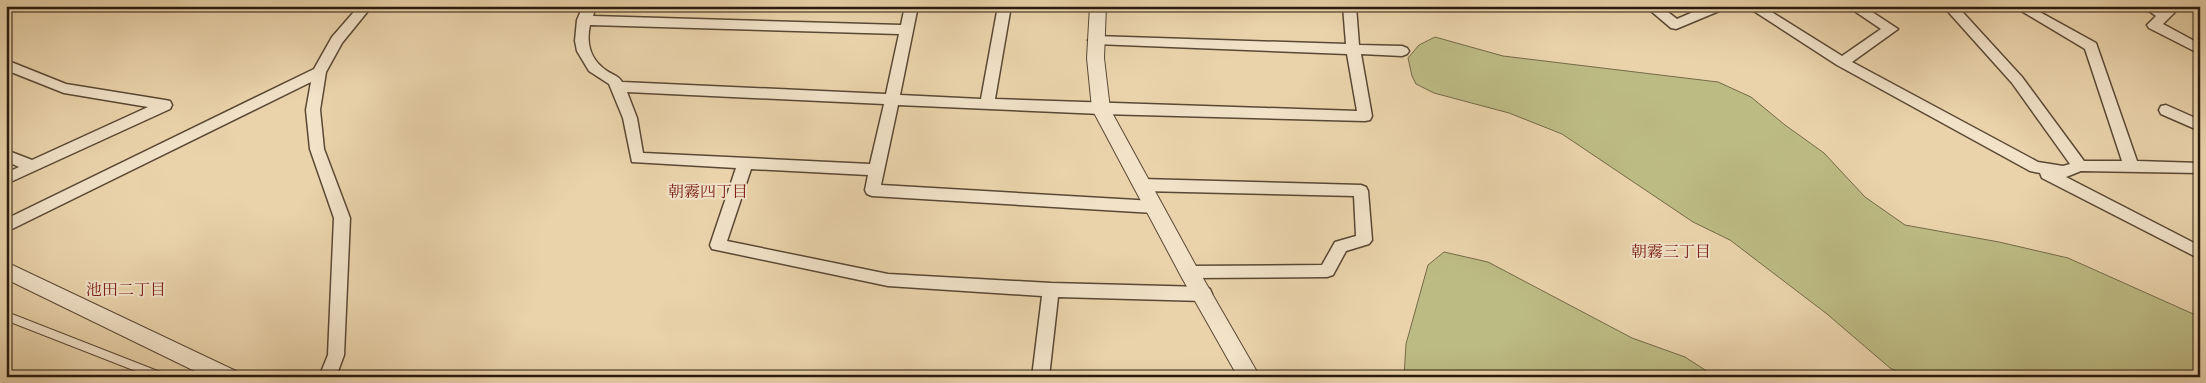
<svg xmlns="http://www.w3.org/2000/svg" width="2206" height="383" font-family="'Libre Bodoni','Noto Serif JP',serif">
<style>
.green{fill:#bdbb84;stroke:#746a48}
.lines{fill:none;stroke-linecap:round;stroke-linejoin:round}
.service-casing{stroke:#5a4834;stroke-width:10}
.minor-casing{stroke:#5a4834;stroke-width:3}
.tertiary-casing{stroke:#5a4834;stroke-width:2}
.service{stroke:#f1e2c8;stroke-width:8}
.minor{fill:#f1e2c8;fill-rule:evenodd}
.tertiary{fill:#f1e2c8;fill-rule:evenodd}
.labels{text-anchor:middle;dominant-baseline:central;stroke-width:4;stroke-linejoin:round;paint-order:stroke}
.neighbourhood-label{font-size:16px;fill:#7a1f14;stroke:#f1e2c8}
</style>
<rect width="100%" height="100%" fill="#ead3ab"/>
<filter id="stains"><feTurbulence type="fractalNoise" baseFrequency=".004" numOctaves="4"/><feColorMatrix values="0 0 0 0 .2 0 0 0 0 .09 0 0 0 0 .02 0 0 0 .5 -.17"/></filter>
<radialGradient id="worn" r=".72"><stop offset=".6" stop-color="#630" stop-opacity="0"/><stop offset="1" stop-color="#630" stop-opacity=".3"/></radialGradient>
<!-- green -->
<path class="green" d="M1435 37 1503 56 1718 82 1751 97 1785 125 1824 153 1865 197 1905 225 1999 242 2068 258 2200 317V377H1908L1890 368 1827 314 1730 240 1693 222 1562 134 1509 113 1434 93 1416 84 1412 76 1408 58 1419 45Z
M1444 252 1488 262 1632 338 1685 357 1716 377H1404L1406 344 1428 265Z"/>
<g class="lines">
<!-- service casing -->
<g class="service-casing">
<path id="service" d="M6 316 162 377"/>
</g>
<!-- minor casing -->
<g class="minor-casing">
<path id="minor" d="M359 6H372L342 43 326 72 320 110 324 149 350 218 344 355 336 377H319L328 355 334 218 310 149 306 110 311 82 6 232V219L314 69 332 37Z
M583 6H596L593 16 901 25 905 6H918L900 95 981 99 998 6H1011L995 99 1357 111 1347 54 1095 44 1088 40 1095 36 1346 44 1343 6H1356L1359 45 1402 46 1407 48 1409 51 1407 54 1402 56 1361 54 1372 116 1370 120 1365 121 1101 114 898 105 881 185 1154 201 1159 203 1162 207 1159 211 1154 213 872 196 867 194 865 190 868 175 751 169 727 241 888 274 1051 283 1204 287 1210 289 1212 294 1210 299 1204 301 1058 297 1049 377H1032L1042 296 888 286 712 249 710 245 736 168 632 162 623 118 609 84 589 71 577 51 575 41 577 20ZM590 25 899 34 886 94 622 82C619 76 613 75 607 71 590 60 586 43 590 25ZM627 92 884 104 870 164 643 153 637 118Z
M1645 6H1660L1677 19 1707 6H1725L1724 9 1676 29 1671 28Z
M1746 6H1762L1842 56 1881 29 1847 6H1863L1898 29 1852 62 2038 162 2063 166 2070 164 2012 83 1943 6H1957L2022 77 2084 161H2122L2085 49 2013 6H2029L2096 43 2137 161 2200 163V173L2081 171 2066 177 2200 246V259L2042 178 2040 173 2030 171 1837 65Z
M2142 6H2159L2164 9 2167 6H2181L2163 24 2200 44V54L2149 28 2147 25 2156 16Z
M6 60 66 84 165 100 170 101 172 105 170 109 6 184V173L19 167 6 161V150L32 160 148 107 64 93 6 70Z
M2166 105 2200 120V131L2161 114 2159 110 2161 106Z
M1142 179 1361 185 1366 187 1368 191 1372 240 1369 244 1346 251 1333 275 1327 277 1189 278 1183 276 1181 272 1183 268 1189 266 1322 265 1335 242 1356 236 1354 196 1142 191 1137 189 1135 185 1137 181Z"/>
</g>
<!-- tertiary casing -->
<g class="tertiary-casing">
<path id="tertiary" d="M1090 6H1106L1104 58 1110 109 1196 266 1260 377H1238L1182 278 1092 109 1087 58Z
M6 262 236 371 239 377H207L6 279Z"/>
</g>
<!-- service -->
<use href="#service" class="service"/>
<!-- minor -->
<use href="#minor" class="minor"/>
<!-- tertiary -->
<use href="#tertiary" class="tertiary"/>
</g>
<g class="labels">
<!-- neighbourhood labels -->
<g class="neighbourhood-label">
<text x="708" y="192">朝霧四丁目</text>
<text x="1671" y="252">朝霧三丁目</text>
<text x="126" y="290">池田二丁目</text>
</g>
</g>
<!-- margin -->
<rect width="2206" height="383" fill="none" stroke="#ead3ab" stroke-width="25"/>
<rect x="8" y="8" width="2191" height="368" fill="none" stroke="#2a1a0c" stroke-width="2.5"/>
<rect x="12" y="12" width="2181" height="358" fill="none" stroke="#2a1a0c"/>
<rect width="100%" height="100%" filter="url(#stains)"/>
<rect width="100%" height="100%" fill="url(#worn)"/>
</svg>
